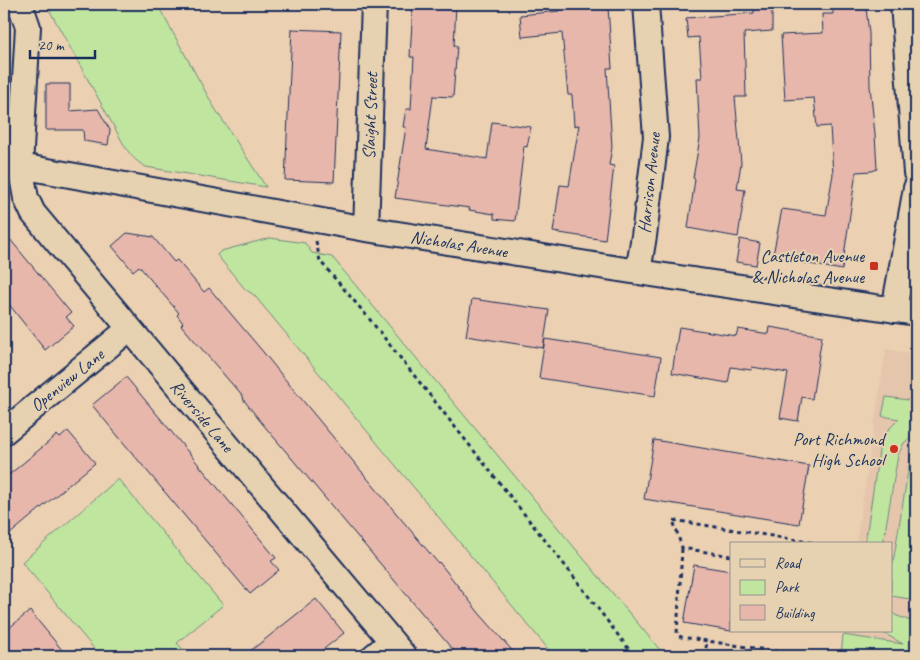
<svg xmlns="http://www.w3.org/2000/svg" width="920" height="660" font-family="Caveat,sans-serif">
<style>
.built{fill:#e6c5ad}
.green{fill:#c0e59f;stroke:#6e8a7e}
.building{fill:#e8b7ab;stroke:#1b2f5e}
.lines{fill:none;stroke-linecap:round;stroke-linejoin:round}
.minor-casing{stroke:#1b2f5e;stroke-width:28}
.path{stroke:#1b2f5e;stroke-width:3;stroke-dasharray:4 4;stroke-linecap:butt}
.minor{stroke:#e6d2b0;stroke-width:24}
.poi-dot{fill:#c8321e;stroke:#e6d2b0;stroke-width:2}
.labels{text-anchor:middle;dominant-baseline:central;stroke-width:4;stroke-linejoin:round;paint-order:stroke}
.street-label{font-size:18px;fill:#1b2f5e;stroke:#e6d2b0}
.poi-label{font-size:18px;fill:#1b2f5e;stroke:#e6d2b0;text-anchor:end}
</style>
<rect width="100%" height="100%" fill="#ebd0b1"/>
<filter id="ink" filterUnits="userSpaceOnUse"><feTurbulence type="fractalNoise" baseFrequency=".02" numOctaves="2"/><feDisplacementMap in="SourceGraphic" scale="10" xChannelSelector="R" yChannelSelector="G"/><feConvolveMatrix kernelMatrix="1 2 1 2 8 2 1 2 1" color-interpolation-filters="sRGB"/></filter>
<g filter="url(#ink)">
<!-- built -->
<path class="built" d="M886 349 916 354V656H841L844 631H891V544H856Z"/>
<!-- green -->
<path class="green" d="M46 4H157L214 107 266 187 146 167C135 161 129 154 123 143Z
M270 238 305 243 312 253 332 257 665 656H554L254 295 245 289 217 255 221 251Z
M886 397 916 401V432L904 443 898 455 883 544H865L880 444 889 429 899 419 882 416Z
M913 441H916V600L891 596V575Z
M118 479 223 605 177 643 189 656H100L22 562Z
M891 611 895 615 916 623V656H841L843 635 903 644 880 631H891Z"/>
<!-- building -->
<path class="building" d="M413 4H456L454 46H457L453 97 433 96 426 149 487 159 492 122 531 127 527 147 524 146 515 221 494 219V214L469 210 470 208 395 198 406 127H403L406 109H411L414 57H410Z
M560 4H606V6H608L612 68H607L612 147 609 165 614 166 605 240 553 232 560 185 569 186 579 125 574 126 572 95H568L562 33 522 37 520 15 560 11Z
M754 4H772V31L744 33 746 97H735L741 163 737 189 745 190 738 237 688 228 695 179 693 178 700 138 697 78H702L699 37 688 38 686 18 754 13Z
M861 6V8H866L869 33 870 86 875 134 877 169 872 171 856 172 842 270 799 262 800 259 773 255 782 209 826 215 833 174 830 126 817 127 814 98 785 100 781 35 823 33 822 14H833V8Z
M292 29 341 31 334 182 285 180Z
M46 84H70V111L98 109 110 130 108 145 84 141 83 130H46Z
M4 232 71 313 66 317 74 326 45 350 4 298Z
M127 233 153 237 174 262 177 260 204 292 209 288 264 353 284 378 396 513 438 563 439 562 479 613 517 656H458L261 422 243 399 244 398 181 325 183 323 177 315 179 313 139 266 133 271 112 246Z
M740 239 760 243 756 265 736 262Z
M472 299 549 310 543 348 466 336Z
M679 327 736 336 738 329 769 334 770 327 822 336 812 399 802 397 798 421 780 418 788 373 752 367 751 370 731 367 728 383 672 373Z
M545 339 661 357 655 396 539 378Z
M126 377 276 558 271 561 279 570 250 594 92 405Z
M68 431 95 463 4 539V479L57 435 60 438Z
M654 440 809 466 799 524 644 499Z
M694 565 731 571V631L684 623Z
M316 599 344 633 315 656H244Z
M30 611 67 656H4V632Z"/>
<g class="lines">
<!-- minor casing -->
<g class="minor-casing">
<path id="minor" d="M20 4 28 27 20 166 26 198 33 213 404 656
M903 4 916 173
M4 163 366 229 638 272 916 313
M366 229 374 4
M638 272 644 236 656 137 646 4
M894 310 916 188
M4 432 129 329
M374 656 391 642"/>
</g>
<!-- path -->
<path class="path" d="M316 241 320 261 367 316 567 568 634 656
M682 549 677 634 681 637 806 656
M731 556 682 548 673 520 815 543
M705 656 707 640"/>
<!-- minor -->
<use href="#minor" class="minor"/>
</g>
</g>
<!-- markers -->
<g class="poi-dot">
<rect x="869" y="261" width="10" height="10" rx="2.5"/>
<circle cx="894" cy="449" r="5"/>
</g>
<g class="labels">
<!-- street labels -->
<g class="street-label">
<text transform="translate(370 116) rotate(-88)">Slaight Street</text>
<text transform="translate(649 183) rotate(-84)">Harrison Avenue</text>
<text transform="translate(459 244) rotate(9)">Nicholas Avenue</text>
<text transform="translate(67 380) rotate(-39)">Openview Lane</text>
<text transform="translate(202 416) rotate(50)">Riverside Lane</text>
</g>
<!-- poi labels -->
<g class="poi-label">
<text x="864" y="256">Castleton Avenue<tspan x="864" dy="21">&amp; Nicholas Avenue</tspan></text>
<text x="884" y="439">Port Richmond<tspan x="884" dy="21">High School</tspan></text>
</g>
</g>
<!-- margin -->
<rect width="920" height="660" fill="none" stroke="#e6d2b0" stroke-width="20"/>
<rect x="10" y="10" width="900" height="640" fill="none" stroke="#1b2f5e" stroke-width="2" filter="url(#ink)"/>
<!-- legend -->
<rect x="730" y="542" width="162" height="90" fill="#e6d2b0" stroke="#95918f"/>
<rect x="740" y="559" width="25" height="8" fill="#e6d2b0" stroke="#95918f"/>
<text x="775" y="568" font-size="15" fill="#1b2f5e">Road</text>
<rect x="740" y="580" width="25" height="15" fill="#c0e59f" stroke="#95918f"/>
<text x="775" y="592" font-size="15" fill="#1b2f5e">Park</text>
<rect x="740" y="605" width="25" height="15" fill="#e8b7ab" stroke="#95918f"/>
<text x="775" y="618" font-size="15" fill="#1b2f5e">Building</text>
<!-- scale -->
<path d="M30 50v8h65v-8" fill="none" stroke="#1b2f5e" stroke-width="2.5"/>
<text x="38" y="50" font-size="15" fill="#1b2f5e" stroke="#e6d2b0" stroke-width="4" paint-order="stroke">20 m</text>
</svg>
